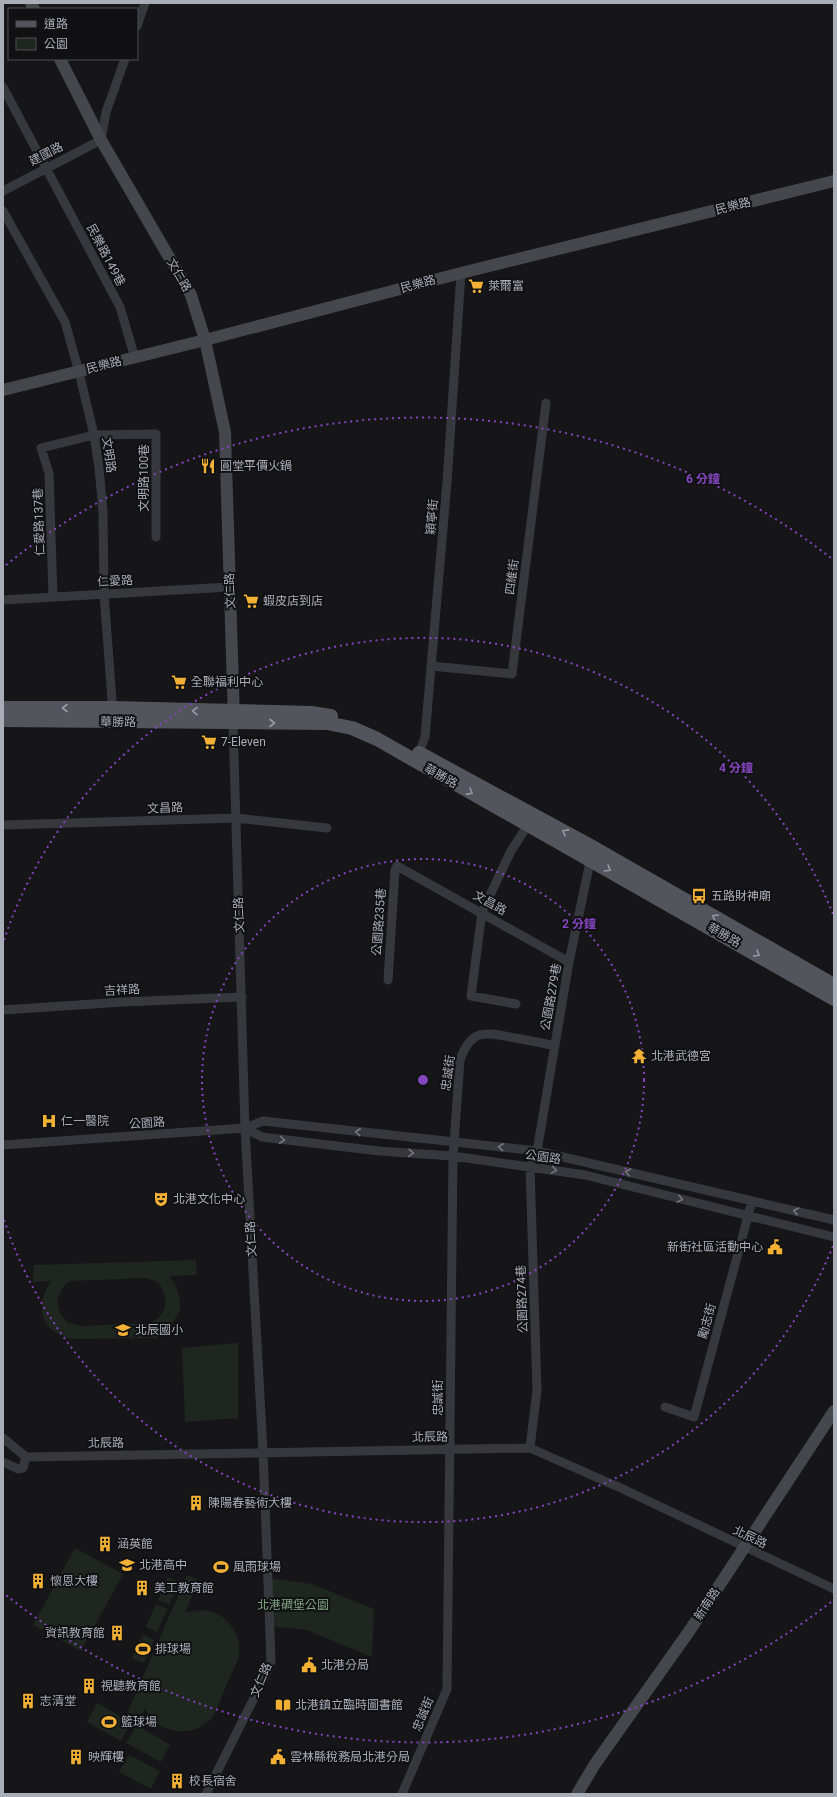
<svg xmlns="http://www.w3.org/2000/svg" width="837" height="1797" font-family="Roboto,'Noto Sans TC',sans-serif">
<style>
.green{fill:#1e261f;fill-rule:evenodd}
.lines{fill:none;stroke-linecap:round;stroke-linejoin:round}
.street{stroke:#37383d;stroke-width:9}
.secondary{stroke:#45474d;stroke-width:12}
.primary{stroke:#53555c;stroke-width:14}
.oneway{stroke:#979ba6}
.oneway2{stroke:#757881}
.ring{fill:none;stroke:#8446be;stroke-width:2;stroke-dasharray:2 4}
.labels{text-anchor:middle;dominant-baseline:central;stroke-width:4;stroke-linejoin:round;paint-order:stroke}
.street-label{font-size:12px;fill:#a8adb8;stroke:#111113}
.poi-label{font-size:12px;fill:#a8adb8;stroke:#111113;text-anchor:start}
.park-label{font-size:12px;fill:#7fa381;stroke:#111113}
.centre{fill:#8446be;stroke:#111113;stroke-width:2}
.ring-label{font-size:12px;text-anchor:middle;font-weight:bold;fill:#8446be;stroke:#111113;stroke-width:4;stroke-linejoin:round;paint-order:stroke}
</style>
<rect width="100%" height="100%" fill="#161618"/>
<!-- green -->
<path class="green" d="M196 1260 197 1275 170 1276 177 1288 180 1301V1310L171 1326 158 1338 72 1339C40 1331 34 1307 51 1281L33 1282 34 1265ZM146 1278 158 1282C169 1298 169 1315 149 1323L82 1326 68 1323 60 1314 57 1299 64 1286 70 1281Z
M238 1343V1418L185 1422 182 1348Z
M75 1548 123 1574 81 1651 33 1625Z
M187 1575 199 1580 185 1613C193 1611 201 1609 209 1611 228 1614 242 1636 239 1655 237 1665 230 1676 226 1686 222 1695 219 1707 213 1716 200 1735 172 1735 156 1723 151 1719 148 1714 145 1708L138 1722 126 1716Z
M168 1577 179 1582 169 1605 158 1600Z
M267 1578 312 1584 374 1609 372 1657 307 1630 269 1626Z
M156 1604 168 1609 157 1632 146 1627Z
M143 1634 154 1640 144 1663 132 1658Z
M97 1703 131 1722 121 1741 87 1722Z
M137 1725 170 1745 161 1762 126 1743Z
M129 1755 160 1771 151 1789 119 1772Z"/>
<g class="lines">
<!-- street -->
<path class="street" d="M137 26 145 3
M3 87 120 307 135 358
M3 191 101 140 106 112 125 59
M3 211 65 322 79 372 94 435 99 468 103 511 104 594 113 713
M53 597 49 473 41 448 94 435 156 434V537
M3 600 229 587
M431 666 512 674 546 403
M417 758 425 737 447 482 461 273
M3 825 236 818 327 828
M388 980 395 870 397 866 569 962
M516 1004 471 996 482 912 511 851 528 825
M3 1010 123 1002 242 997
M245 1128 262 1137 379 1151 453 1156 585 1175 834 1237
M3 1145 245 1128 263 1121 537 1151 834 1220
M665 1407 694 1417 752 1201
M3 1438 26 1457 530 1448 623 1489 834 1589
M530 1448 537 1390 530 1167 537 1151 569 962 591 857
M3 1462 18 1469 23 1468 26 1457
M206 1794 264 1678 271 1661 263 1451 245 1128 233 723
M402 1794 447 1689 453 1156 460 1060C471 1028 486 1032 515 1038 528 1040 542 1043 555 1046"/>
<!-- secondary -->
<path class="secondary" d="M31 3 34 9
M60 59 101 140 191 295 205 340 225 432 234 719
M3 390 205 340 461 273 834 181
M577 1794 595 1764 690 1630 834 1411"/>
<!-- primary -->
<path class="primary" d="M3 708H113L311 713 331 716
M3 720 327 723 352 728 377 739 834 999
M419 753 596 849 834 985"/>
</g>
<!-- one-way arrows -->
<defs><path id="oneway-chevron" d="M-2-3.5L2.5 0L-2 3.5" fill="none" stroke-width="1.6" stroke-linecap="round" stroke-linejoin="round"/></defs>
<g class="oneway">
<use href="#oneway-chevron" transform="translate(65 708) rotate(180)"/>
<use href="#oneway-chevron" transform="translate(195 711) rotate(-178)"/>
<use href="#oneway-chevron" transform="translate(272 723)"/>
<use href="#oneway-chevron" transform="translate(470 792) rotate(29)"/>
<use href="#oneway-chevron" transform="translate(565 832) rotate(-151)"/>
<use href="#oneway-chevron" transform="translate(608 869) rotate(30)"/>
<use href="#oneway-chevron" transform="translate(715 917) rotate(-150)"/>
<use href="#oneway-chevron" transform="translate(757 954) rotate(30)"/>
</g>
<g class="oneway2">
<use href="#oneway-chevron" transform="translate(358 1132) rotate(-174)"/>
<use href="#oneway-chevron" transform="translate(282 1140) rotate(7)"/>
<use href="#oneway-chevron" transform="translate(501 1147) rotate(-174)"/>
<use href="#oneway-chevron" transform="translate(411 1153) rotate(4)"/>
<use href="#oneway-chevron" transform="translate(554 1170) rotate(9)"/>
<use href="#oneway-chevron" transform="translate(628 1172) rotate(-166)"/>
<use href="#oneway-chevron" transform="translate(680 1199) rotate(14)"/>
<use href="#oneway-chevron" transform="translate(796 1211) rotate(-167)"/>
</g>
<!-- distance rings -->
<g class="ring">
<circle cx="423" cy="1080" r="221"/>
<path d="M833 1246A442 442 0 0 1 4 1220M4 940A442 442 0 0 1 833 914"/>
<path d="M831 1602A663 663 0 0 1 6 1595M6 565A663 663 0 0 1 831 558"/>
</g>
<!-- icons -->
<defs>
<g id="supermarket-bare" transform="scale(1.2)"><path d="M-6-5.5h2.5l.6 2H6L4.5 2H-2.5L-4.4-4H-6ZM-1.5 3.2a1.3 1.3 0 1 0 .1 0ZM3 3.2a1.3 1.3 0 1 0 .1 0Z" fill="#f2b134" stroke="#111113" stroke-width="2.5" paint-order="stroke"/></g>
<g id="restaurant-bare" transform="scale(1.2)"><path d="M-5-6h1v4h1v-4h1v4h1v-4h1v5L-1.5 .5V6h-2V.5L-5-1ZM5-6V6H3V1.5H1.5Q1.5-4 5-6Z" fill="#f2b134" stroke="#111113" stroke-width="2.5" paint-order="stroke"/></g>
<g id="bus-bare" transform="scale(1.2)"><path d="M-5-6H5V4H4V6H2V4H-2V6H-4V4H-5ZM-3.5-4V0h7V-4ZM-3.5 1.2v1.5H-2V1.2ZM2 1.2v1.5H3.5V1.2Z" fill="#f2b134" stroke="#111113" stroke-width="2.5" paint-order="stroke"/></g>
<g id="temple-bare" transform="scale(1.2)"><path d="M0-6L5-2H3V0L6.5 2.5H4V6H1.5V3h-3V6H-4V2.5H-6.5L-3 0V-2H-5Z" fill="#f2b134" stroke="#111113" stroke-width="2.5" paint-order="stroke"/></g>
<g id="hospital-bare" transform="scale(1.2)"><path d="M-5-5h3v3.5h4V-5h3V5h-3V1.5h-4V5h-3Z" fill="#f2b134" stroke="#111113" stroke-width="2.5" paint-order="stroke"/></g>
<g id="theatre-bare" transform="scale(1.2)"><path d="M-5-5.5Q0-4 5-5.5V0Q5 5 0 6Q-5 5-5 0ZM-3.3-2.5H-1v1.5H-3.3ZM1-2.5H3.3v1.5H1ZM-2.8 1Q0 5.5 2.8 1Z" fill="#f2b134" stroke="#111113" stroke-width="2.5" paint-order="stroke"/></g>
<g id="civic-bare" transform="scale(1.2)"><path d="M-.6-6.5H3V-4.5H.6V-3L4-1V1h2V6H-6V1h2V-1L-.6-3ZM-1.2 2.5V6h2.4V2.5Z" fill="#f2b134" stroke="#111113" stroke-width="2.5" paint-order="stroke"/></g>
<g id="school-bare" transform="scale(1.2)"><path d="M0-5L7-2L0 1L-7-2ZM-4 1L0 2.5L4 1V4Q0 6-4 4Z" fill="#f2b134" stroke="#111113" stroke-width="2.5" paint-order="stroke"/></g>
<g id="building-bare" transform="scale(1.2)"><path d="M-4-6H4V6H1V3H-1V6H-4ZM-2.5-4.3h1.7v1.8h-1.7ZM.8-4.3h1.7v1.8H.8ZM-2.5-1h1.7V.8h-1.7ZM.8-1h1.7V.8H.8Z" fill="#f2b134" stroke="#111113" stroke-width="2.5" paint-order="stroke"/></g>
<g id="stadium-bare" transform="scale(1.2)"><path d="M0-5a6.5 5 0 1 0 0 10a6.5 5 0 1 0 0-10ZM-3.5-1.8h7v3.6h-7Z" fill="#f2b134" stroke="#111113" stroke-width="2.5" paint-order="stroke"/></g>
<g id="library-bare" transform="scale(1.2)"><path d="M-6-4Q-3-5.5-.7-3.5V5Q-3 3-6 4ZM6-4Q3-5.5 .7-3.5V5Q3 3 6 4Z" fill="#f2b134" stroke="#111113" stroke-width="2.5" paint-order="stroke"/></g>
</defs>
<g fill-rule="evenodd">
<use href="#supermarket-bare" x="476" y="286"/>
<use href="#restaurant-bare" x="208" y="466"/>
<use href="#supermarket-bare" x="251" y="601"/>
<use href="#supermarket-bare" x="179" y="682"/>
<use href="#supermarket-bare" x="209" y="742"/>
<use href="#bus-bare" x="699" y="896"/>
<use href="#temple-bare" x="639" y="1056"/>
<use href="#hospital-bare" x="49" y="1121"/>
<use href="#theatre-bare" x="161" y="1199"/>
<use href="#civic-bare" x="775" y="1247"/>
<use href="#school-bare" x="123" y="1330"/>
<use href="#building-bare" x="196" y="1503"/>
<use href="#building-bare" x="105" y="1544"/>
<use href="#school-bare" x="127" y="1565"/>
<use href="#stadium-bare" x="221" y="1567"/>
<use href="#building-bare" x="38" y="1581"/>
<use href="#building-bare" x="142" y="1588"/>
<use href="#building-bare" x="117" y="1633"/>
<use href="#stadium-bare" x="143" y="1649"/>
<use href="#civic-bare" x="309" y="1665"/>
<use href="#building-bare" x="89" y="1686"/>
<use href="#building-bare" x="28" y="1701"/>
<use href="#library-bare" x="283" y="1705"/>
<use href="#stadium-bare" x="109" y="1722"/>
<use href="#building-bare" x="76" y="1757"/>
<use href="#civic-bare" x="278" y="1757"/>
<use href="#building-bare" x="177" y="1781"/>
</g>
<g class="labels">
<!-- street labels -->
<g class="street-label">
<text transform="translate(46 154) rotate(-27)">建國路</text>
<text transform="translate(733 206) rotate(-14)">民樂路</text>
<text transform="translate(106 255) rotate(62)">民樂路149巷</text>
<text transform="translate(179 275) rotate(60)">文仁路</text>
<text transform="translate(418 284) rotate(-15)">民樂路</text>
<text transform="translate(104 365) rotate(-14)">民樂路</text>
<text transform="translate(109 455) rotate(82)">文明路</text>
<text transform="translate(144 478) rotate(-90)">文明路100巷</text>
<text transform="translate(432 517) rotate(-85)">穎寧街</text>
<text transform="translate(39 522) rotate(-92)">仁愛路137巷</text>
<text transform="translate(512 577) rotate(-83)">四維街</text>
<text transform="translate(115 581) rotate(-3)">仁愛路</text>
<text transform="translate(230 591) rotate(-92)">文仁路</text>
<text transform="translate(118 722) rotate(1)">華勝路</text>
<text transform="translate(441 776) rotate(29)">華勝路</text>
<text transform="translate(165 808) rotate(-2)">文昌路</text>
<text transform="translate(490 903) rotate(29)">文昌路</text>
<text transform="translate(239 915) rotate(-92)">文仁路</text>
<text transform="translate(379 922) rotate(-86)">公園路235巷</text>
<text transform="translate(724 935) rotate(30)">華勝路</text>
<text transform="translate(122 990) rotate(-3)">吉祥路</text>
<text transform="translate(551 997) rotate(-80)">公園路279巷</text>
<text transform="translate(448 1073) rotate(-82)">忠誠街</text>
<text transform="translate(147 1123) rotate(-4)">公園路</text>
<text transform="translate(543 1157) rotate(8)">公園路</text>
<text transform="translate(251 1239) rotate(-93)">文仁路</text>
<text transform="translate(522 1299) rotate(-92)">公園路274巷</text>
<text transform="translate(707 1321) rotate(-75)">勵志街</text>
<text transform="translate(438 1398) rotate(-90)">忠誠街</text>
<text transform="translate(430 1437) rotate(-1)">北辰路</text>
<text transform="translate(106 1443) rotate(-1)">北辰路</text>
<text transform="translate(750 1537) rotate(25)">北辰路</text>
<text transform="translate(707 1604) rotate(-57)">新南路</text>
<text transform="translate(261 1680) rotate(-67)">文仁路</text>
<text transform="translate(423 1714) rotate(-67)">忠誠街</text>
</g>
<!-- poi labels -->
<g class="poi-label">
<text x="488" y="286">萊爾富</text>
<text x="220" y="466">圓堂平價火鍋</text>
<text x="263" y="601">蝦皮店到店</text>
<text x="191" y="682">全聯福利中心</text>
<text x="221" y="742">7-Eleven</text>
<text x="711" y="896">五路財神廟</text>
<text x="651" y="1056">北港武德宮</text>
<text x="61" y="1121">仁一醫院</text>
<text x="173" y="1199">北港文化中心</text>
<text x="763" y="1247" text-anchor="end">新街社區活動中心</text>
<text x="135" y="1330">北辰國小</text>
<text x="208" y="1503">陳陽春藝術大樓</text>
<text x="117" y="1544">涵英館</text>
<text x="139" y="1565">北港高中</text>
<text x="233" y="1567">風雨球場</text>
<text x="50" y="1581">懷恩大樓</text>
<text x="154" y="1588">美工教育館</text>
<text x="105" y="1633" text-anchor="end">資訊教育館</text>
<text x="155" y="1649">排球場</text>
<text x="321" y="1665">北港分局</text>
<text x="101" y="1686">視聽教育館</text>
<text x="40" y="1701">志清堂</text>
<text x="295" y="1705">北港鎮立臨時圖書館</text>
<text x="121" y="1722">籃球場</text>
<text x="88" y="1757">映輝樓</text>
<text x="290" y="1757">雲林縣稅務局北港分局</text>
<text x="189" y="1781">校長宿舍</text>
</g>
<!-- park labels -->
<g class="park-label">
<text x="293" y="1605">北港碉堡公園</text>
</g>
</g>
<circle cx="423" cy="1080" r="6" class="centre"/>
<g class="ring-label">
<text x="703" y="483">6 分鐘</text>
<text x="736" y="772">4 分鐘</text>
<text x="579" y="928">2 分鐘</text>
</g>
<!-- border -->
<rect width="837" height="1797" fill="none" stroke="#a8adb8" stroke-width="8"/>
<!-- legend -->
<rect x="8" y="8" width="130" height="52" fill="#111113" stroke="#4d4f55"/>
<rect x="16" y="21" width="20" height="6" fill="#53555c" stroke="#4d4f55"/>
<text x="44" y="28" font-size="12" fill="#a8adb8">道路</text>
<rect x="16" y="38" width="20" height="12" fill="#1e261f" stroke="#4d4f55"/>
<text x="44" y="48" font-size="12" fill="#a8adb8">公園</text>
</svg>
